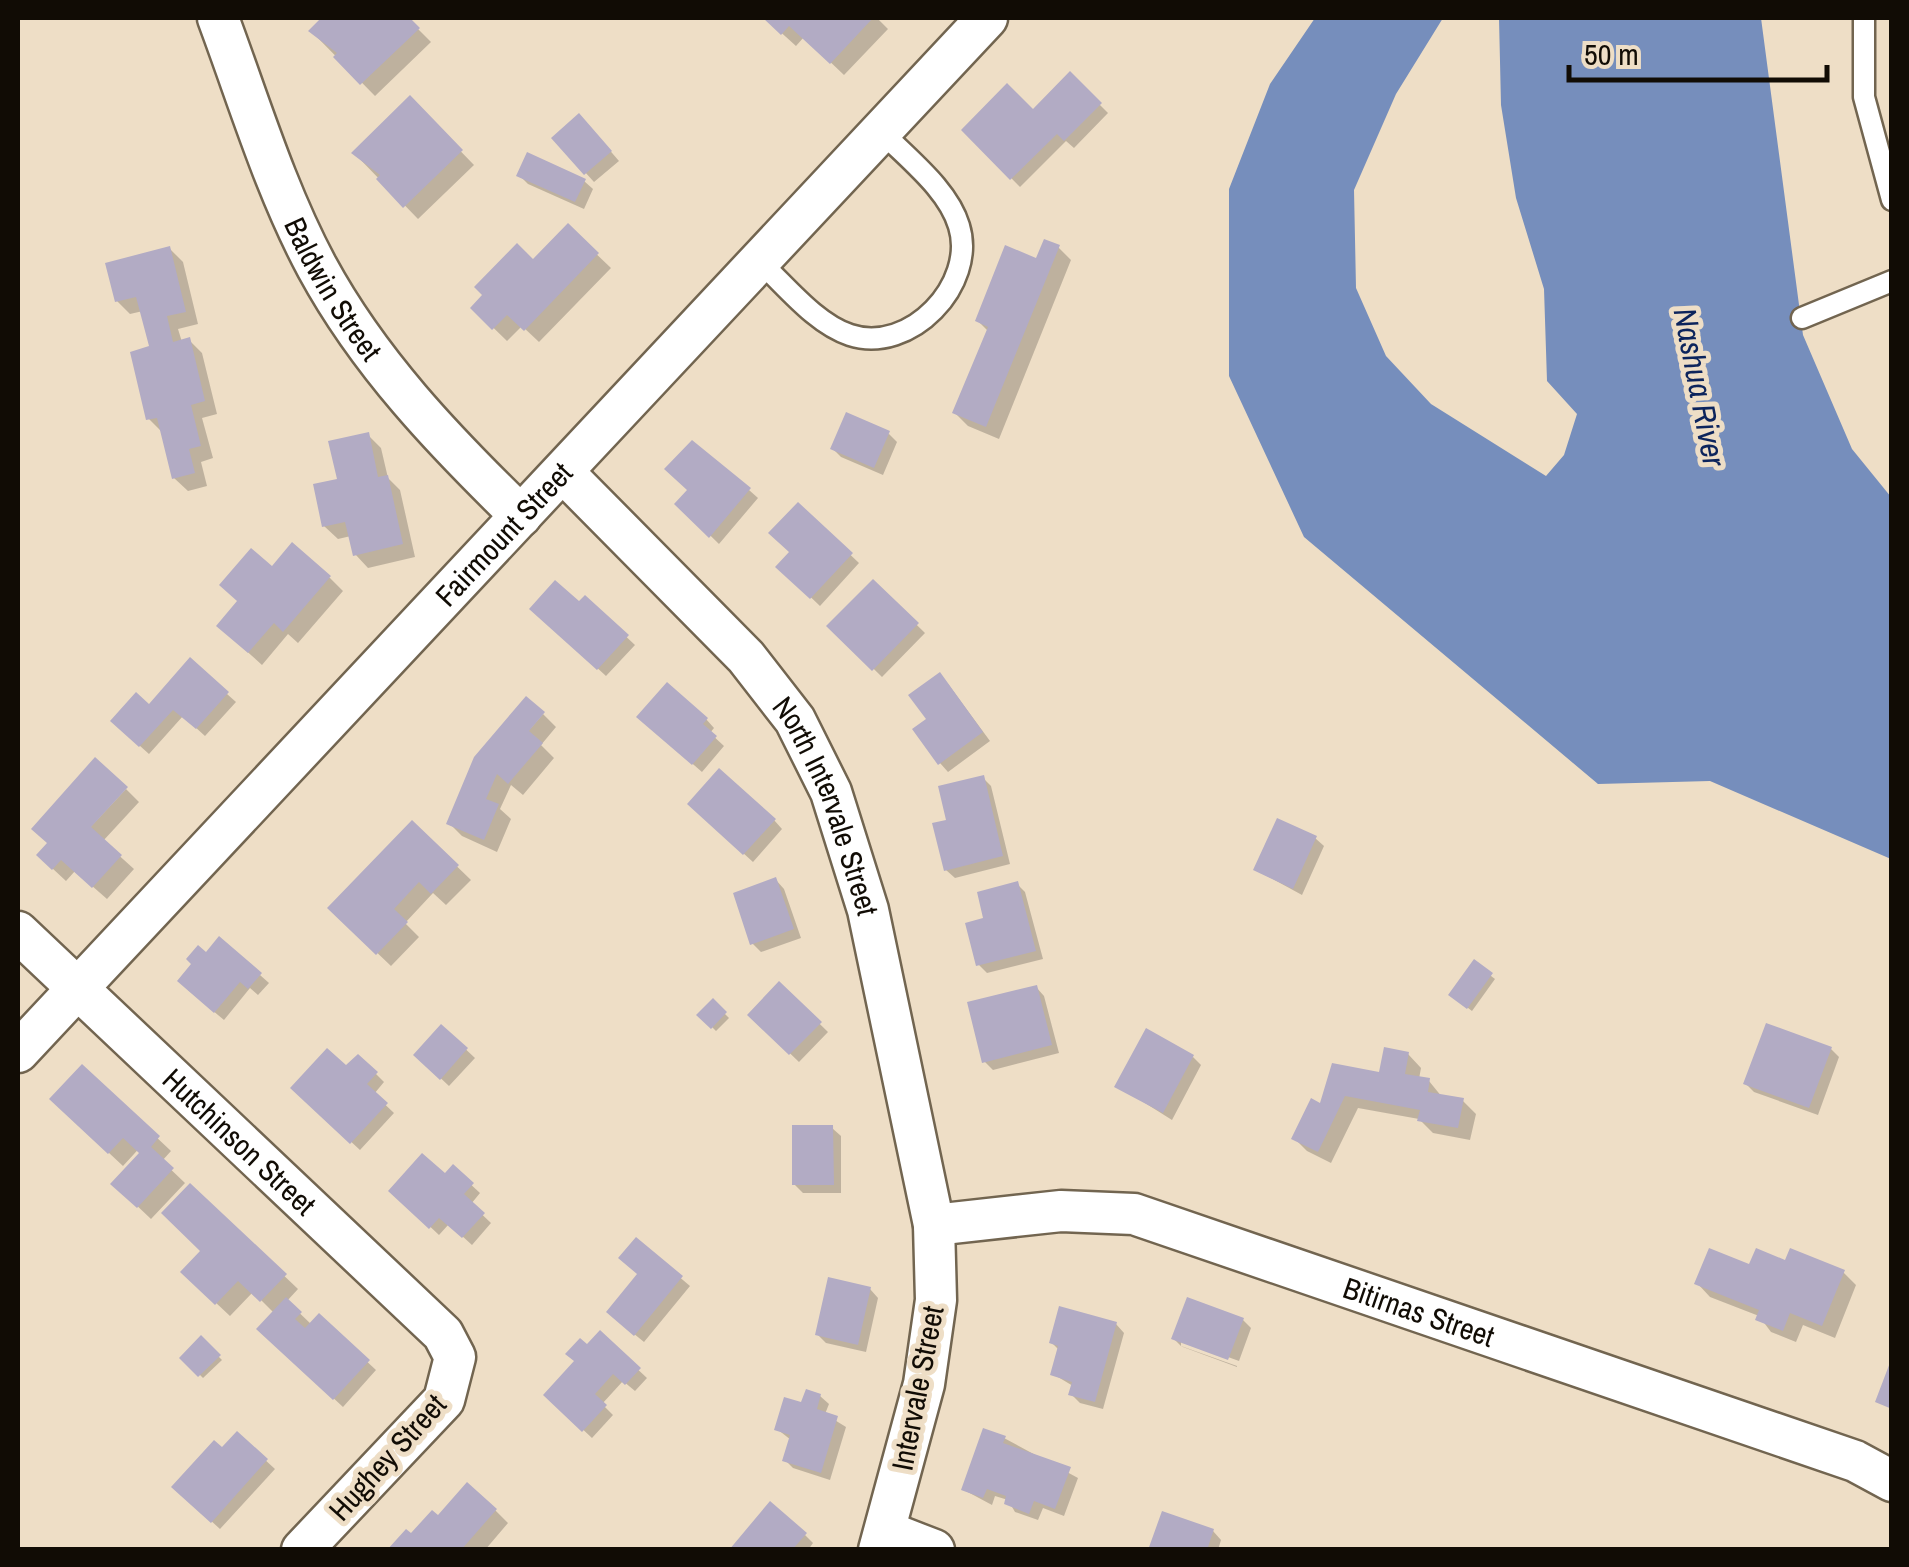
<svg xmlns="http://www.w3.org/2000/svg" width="1909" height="1567" font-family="'Archivo Narrow',sans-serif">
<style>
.water{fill:#768ebc}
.shadow{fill:#0003}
.building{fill:#b2abc4}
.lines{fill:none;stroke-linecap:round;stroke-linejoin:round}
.lane-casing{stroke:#726550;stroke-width:25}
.street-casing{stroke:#726550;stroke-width:45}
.lane{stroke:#fff;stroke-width:20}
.street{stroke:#fff;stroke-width:40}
.labels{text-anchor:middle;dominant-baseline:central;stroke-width:10;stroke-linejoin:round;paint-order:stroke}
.street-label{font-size:30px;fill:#110c05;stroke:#eedec6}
.water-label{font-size:32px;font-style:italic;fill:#0c245c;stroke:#eedec6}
</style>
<rect width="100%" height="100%" fill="#eedec6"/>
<!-- water -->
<path class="water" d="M1315 18H1443L1396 94 1354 190 1356 288 1386 356 1431 404 1546 476 1564 455 1577 414 1547 381 1544 289 1516 198 1501 105 1499 18H1761L1803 335 1852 449 1891 497V859L1710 781 1598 784 1304 537 1229 376V189L1270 84Z"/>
<!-- shadow -->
<path class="shadow" d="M325 18H407L431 42 375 96 311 31Z
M765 18H877L888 29 844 75 804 37 796 46Z
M1070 75 1108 113 1074 148 1066 141 1020 187 964 130 1033 112Z
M410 99 474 165 418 219 354 153Z
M587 124 619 161 594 182 554 138Z
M519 175 584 181 593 189 584 209 528 184Z
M568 227 611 268 539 342 522 326 507 341 473 308 533 262Z
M1058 247 1071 260 999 439 968 426 955 413 988 331 978 321 1037 261Z
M170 249 183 262 198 324 178 329 182 342 189 340 202 353 217 414 202 418 213 458 201 462 207 486 188 491 174 478 163 433 149 419 152 348 143 311 130 314 117 301Z
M889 434 897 442 883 475 841 457 833 449Z
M368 435 381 448 388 478 400 490 415 557 368 568 355 554 351 536 338 539 324 526Z
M749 490 758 498 719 544 678 504Z
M798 505 859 563 820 606 779 567 792 552Z
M272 569 330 578 343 591 298 643 288 634 262 665 233 639Z
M873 582 925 633 882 677 830 626Z
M585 598 635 645 606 676 533 609 579 605Z
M948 684 990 741 948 772 940 763 930 720Z
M227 694 236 702 205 736 183 716 149 754 121 729 149 707Z
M543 714 556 727 541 745 554 758 523 795 511 785 500 809 511 819 497 852 462 836 449 823Z
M706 719 714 728 710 733 724 746 702 772 648 725Z
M983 778 991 786 1010 864 955 878 946 870Z
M126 789 139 802 103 841 134 869 107 899 75 871 66 881 52 868Z
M698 812 774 820 782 829 753 862Z
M412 823 471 880 446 905 433 893 405 923 419 937 391 966 330 908Z
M1315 838 1324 846 1302 895 1256 870Z
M776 880 784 889 801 938 761 952 752 943Z
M1017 884 1025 892 1043 959 987 973 979 965 986 919Z
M1474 963 1495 979 1472 1011 1455 998Z
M260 975 269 983 258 995 250 988 224 1020 188 990Z
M779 984 828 1032 799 1062 750 1015Z
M1036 987 1044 996 1059 1053 993 1070 984 1061Z
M713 1002 729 1018 716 1031 700 1015Z
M442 1027 475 1058 449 1086 416 1055Z
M1831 1049 1839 1057 1818 1115 1754 1092 1746 1084Z
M1408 1054 1421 1068 1419 1079 1429 1081 1442 1097 1462 1100 1476 1114 1470 1140 1433 1133 1419 1119 1358 1108 1331 1163 1307 1151 1294 1138 1322 1106 1381 1075Z
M1193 1057 1201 1065 1172 1120 1118 1086Z
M82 1067 171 1151 162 1161 185 1183 151 1219 114 1184 148 1146 145 1142 123 1166 65 1112Z
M346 1069 376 1074 384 1082 374 1094 394 1113 360 1150 293 1088Z
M832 1128 841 1136V1193H803L794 1184Z
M453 1168 480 1193 471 1204 491 1223 472 1245 449 1224 439 1235 391 1190 445 1177Z
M190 1186 298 1289 287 1301 312 1325 319 1317 376 1370 343 1407 259 1329 274 1313 253 1292 230 1316 183 1272 203 1251Z
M636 1240 690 1286 644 1342 617 1320 639 1275Z
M1787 1263 1843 1272 1856 1285 1835 1338 1803 1325 1796 1342 1771 1332 1759 1316 1710 1297 1697 1283 1750 1267Z
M870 1289 878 1298 866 1352 826 1343 817 1334Z
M1243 1320 1251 1328 1239 1361 1181 1340V1346L1174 1339Z
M1116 1324 1124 1333 1103 1409 1080 1403 1071 1394 1073 1386 1053 1374 1059 1350 1051 1342Z
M600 1334 647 1378 635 1391 623 1381 602 1404 613 1415 592 1438 546 1395Z
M201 1339 222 1360 203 1378 183 1358Z
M1181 1346 1237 1366V1367L1183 1347Z
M820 1396 829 1404 825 1414 846 1427 830 1480 793 1468 785 1460 791 1440 777 1429Z
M238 1435 275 1469 220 1529 174 1487Z
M1004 1438 1078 1478 1064 1516 1043 1508 1038 1520 1015 1512 1008 1500 995 1496 992 1505 964 1490Z
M495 1510 508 1523 485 1550H391L438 1519Z
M1213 1531 1221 1540 1218 1550H1151Z
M805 1535 813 1543 808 1550H732Z"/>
<!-- building -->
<path class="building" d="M321 18H410L420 28 360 85 333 57 337 53 308 31Z
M763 18H873L830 64 789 26 781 35Z
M1070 71 1102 103 1064 141 1057 134 1010 180 961 130 1007 83 1033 109Z
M410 95 463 150 403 208 376 179 380 175 351 153Z
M579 113 612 151 584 175 551 138Z
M527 152 586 179 575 202 516 176Z
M568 223 599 253 524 331 507 315 492 330 470 308 482 295 474 287 517 243 533 259Z
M1044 239 1060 245 986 427 952 413 988 327 975 321 1005 245 1036 258Z
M170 246 186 312 167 316 173 342 190 337 205 401 191 405 201 446 189 449 195 473 172 479 157 418 146 420 130 352 149 346 136 297 115 302 105 263Z
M846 412 890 431 874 468 830 449Z
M369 432 378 477 388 475 403 544 353 556 345 522 322 527 313 484 337 479 328 441Z
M692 440 751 488 709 538 674 504 687 490 664 469Z
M798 502 853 553 810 599 775 567 789 552 768 533Z
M292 542 331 576 283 632 274 623 248 653 216 626 237 601 219 585 251 548 272 566Z
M873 579 919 623 872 671 826 626Z
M555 580 579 601 585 595 629 635 597 670 529 609Z
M190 657 229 692 196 729 173 710 139 747 110 721 136 692 149 704Z
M940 672 983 732 938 765 912 729 926 719 908 695Z
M667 682 708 718 703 724 717 736 692 765 636 717Z
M526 696 545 712 529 731 543 743 508 784 497 774 486 799 499 804 484 840 446 824 474 757Z
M95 757 128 787 91 827 122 855 92 888 61 860 52 870 36 855 47 843 31 829Z
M719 768 776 819 743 855 687 804Z
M984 775 1003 856 944 871 932 823 946 820 938 786Z
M1277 818 1317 836 1293 889 1253 870Z
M412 820 459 865 431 894 419 882 394 909 408 922 376 955 327 908Z
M776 877 794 929 750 945 733 893Z
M1018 881 1036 951 976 966 965 923 983 918 977 892Z
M219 936 262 973 248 989 240 982 214 1013 177 981 191 964 186 959 198 945 206 952Z
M1474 959 1493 973 1467 1009 1448 995Z
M779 981 822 1022 789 1055 747 1015Z
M1037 985 1052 1045 982 1063 967 1002Z
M713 998 727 1012 711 1029 696 1015Z
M1766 1023 1832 1047 1809 1108 1743 1084Z
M441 1024 468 1048 440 1080 413 1055Z
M1146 1028 1194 1055 1163 1113 1114 1087Z
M1384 1047 1409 1052 1405 1074 1430 1078 1428 1092 1464 1098 1458 1128 1417 1121 1420 1110 1345 1096 1318 1152 1291 1139 1311 1098 1320 1103 1332 1063 1379 1072Z
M327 1048 346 1065 358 1054 378 1072 367 1084 388 1103 350 1144 290 1088Z
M82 1064 160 1136 151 1147 174 1168 137 1208 110 1184 139 1153 123 1138 108 1154 49 1099Z
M792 1125H833L834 1185H792Z
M422 1153 445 1173 453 1164 474 1183 464 1194 485 1213 462 1238 439 1218 429 1229 388 1191Z
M190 1183 287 1274 260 1302 238 1281 215 1305 180 1272 200 1251 161 1213Z
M636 1237 683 1276 634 1336 606 1312 637 1274 618 1258Z
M1709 1248 1749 1264 1756 1248 1785 1260 1790 1248 1845 1270 1822 1326 1790 1313 1783 1331 1755 1320 1759 1310 1694 1284Z
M828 1277 871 1287 858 1345 815 1335Z
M286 1297 302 1312 295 1319 305 1328 319 1313 370 1360 333 1400 256 1329Z
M1187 1297 1244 1318 1228 1360 1171 1339Z
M1059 1306 1117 1322 1095 1402 1068 1395 1072 1382 1050 1375 1058 1346 1049 1343Z
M600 1330 641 1368 625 1385 613 1374 595 1394 607 1405 582 1432 543 1395 574 1361 565 1354 580 1338 587 1344Z
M201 1335 221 1355 198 1377 179 1358Z
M1891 1360H1892V1409L1875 1402Z
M806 1389 821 1394 817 1409 838 1416 821 1473 782 1461 790 1435 774 1430 784 1397 801 1402Z
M983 1428 1006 1436 1003 1443 1071 1467 1055 1509 1034 1501 1029 1514 1004 1504 1006 1496 987 1489 983 1498 961 1490Z
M237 1431 268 1459 211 1523 171 1487 214 1440 222 1447Z
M467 1482 497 1509 461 1550H387L406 1529 411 1533 432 1510 438 1515Z
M770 1501 807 1533 792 1550H729Z
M1162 1511 1214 1529 1207 1550H1148Z"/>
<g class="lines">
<!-- lane casing -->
<g class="lane-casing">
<path id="lane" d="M1864 18V97L1892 200
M761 263C786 286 816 324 850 335 910 355 977 284 959 226 948 189 908 159 882 132
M1802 318 1892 281"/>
</g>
<!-- street casing -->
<g class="street-casing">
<g id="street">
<path id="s1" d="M218 18C249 101 275 189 317 267 369 363 444 441 521 516"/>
<path id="s2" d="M563 472 746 657 795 720 831 792 868 910 934 1225 936 1300 924 1384 879 1550"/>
<path id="s3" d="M18 932 443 1334 455 1357 444 1400 302 1550"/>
<path id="s4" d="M18 1052 987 18"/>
<path id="s5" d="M934 1225 1061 1211 1134 1214 1855 1461 1892 1481"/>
<path d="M885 1531 934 1550"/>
</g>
</g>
<!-- lane -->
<use href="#lane" class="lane"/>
<!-- street -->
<use href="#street" class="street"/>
</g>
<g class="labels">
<!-- street labels -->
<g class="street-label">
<text stroke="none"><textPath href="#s1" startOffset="295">Baldwin Street</textPath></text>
<text stroke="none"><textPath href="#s4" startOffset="710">Fairmount Street</textPath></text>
<text stroke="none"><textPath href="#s2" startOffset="432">North Intervale Street</textPath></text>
<text stroke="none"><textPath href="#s3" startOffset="305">Hutchinson Street</textPath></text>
<text stroke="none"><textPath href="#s5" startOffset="502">Bitirnas Street</textPath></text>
<text transform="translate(917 1388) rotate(-79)">Intervale Street</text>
<text transform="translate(387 1457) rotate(-48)">Hughey Street</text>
</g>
<!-- water labels -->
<g class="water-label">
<text transform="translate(1700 387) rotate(79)">Nashua River</text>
</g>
</g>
<!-- border -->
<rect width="1909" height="1567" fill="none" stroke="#110c05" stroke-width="40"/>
<!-- scale -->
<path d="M1569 65v15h258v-15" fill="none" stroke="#110c05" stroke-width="5"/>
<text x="1584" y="65" font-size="30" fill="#110c05" stroke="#eedec6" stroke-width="8" paint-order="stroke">50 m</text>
</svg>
